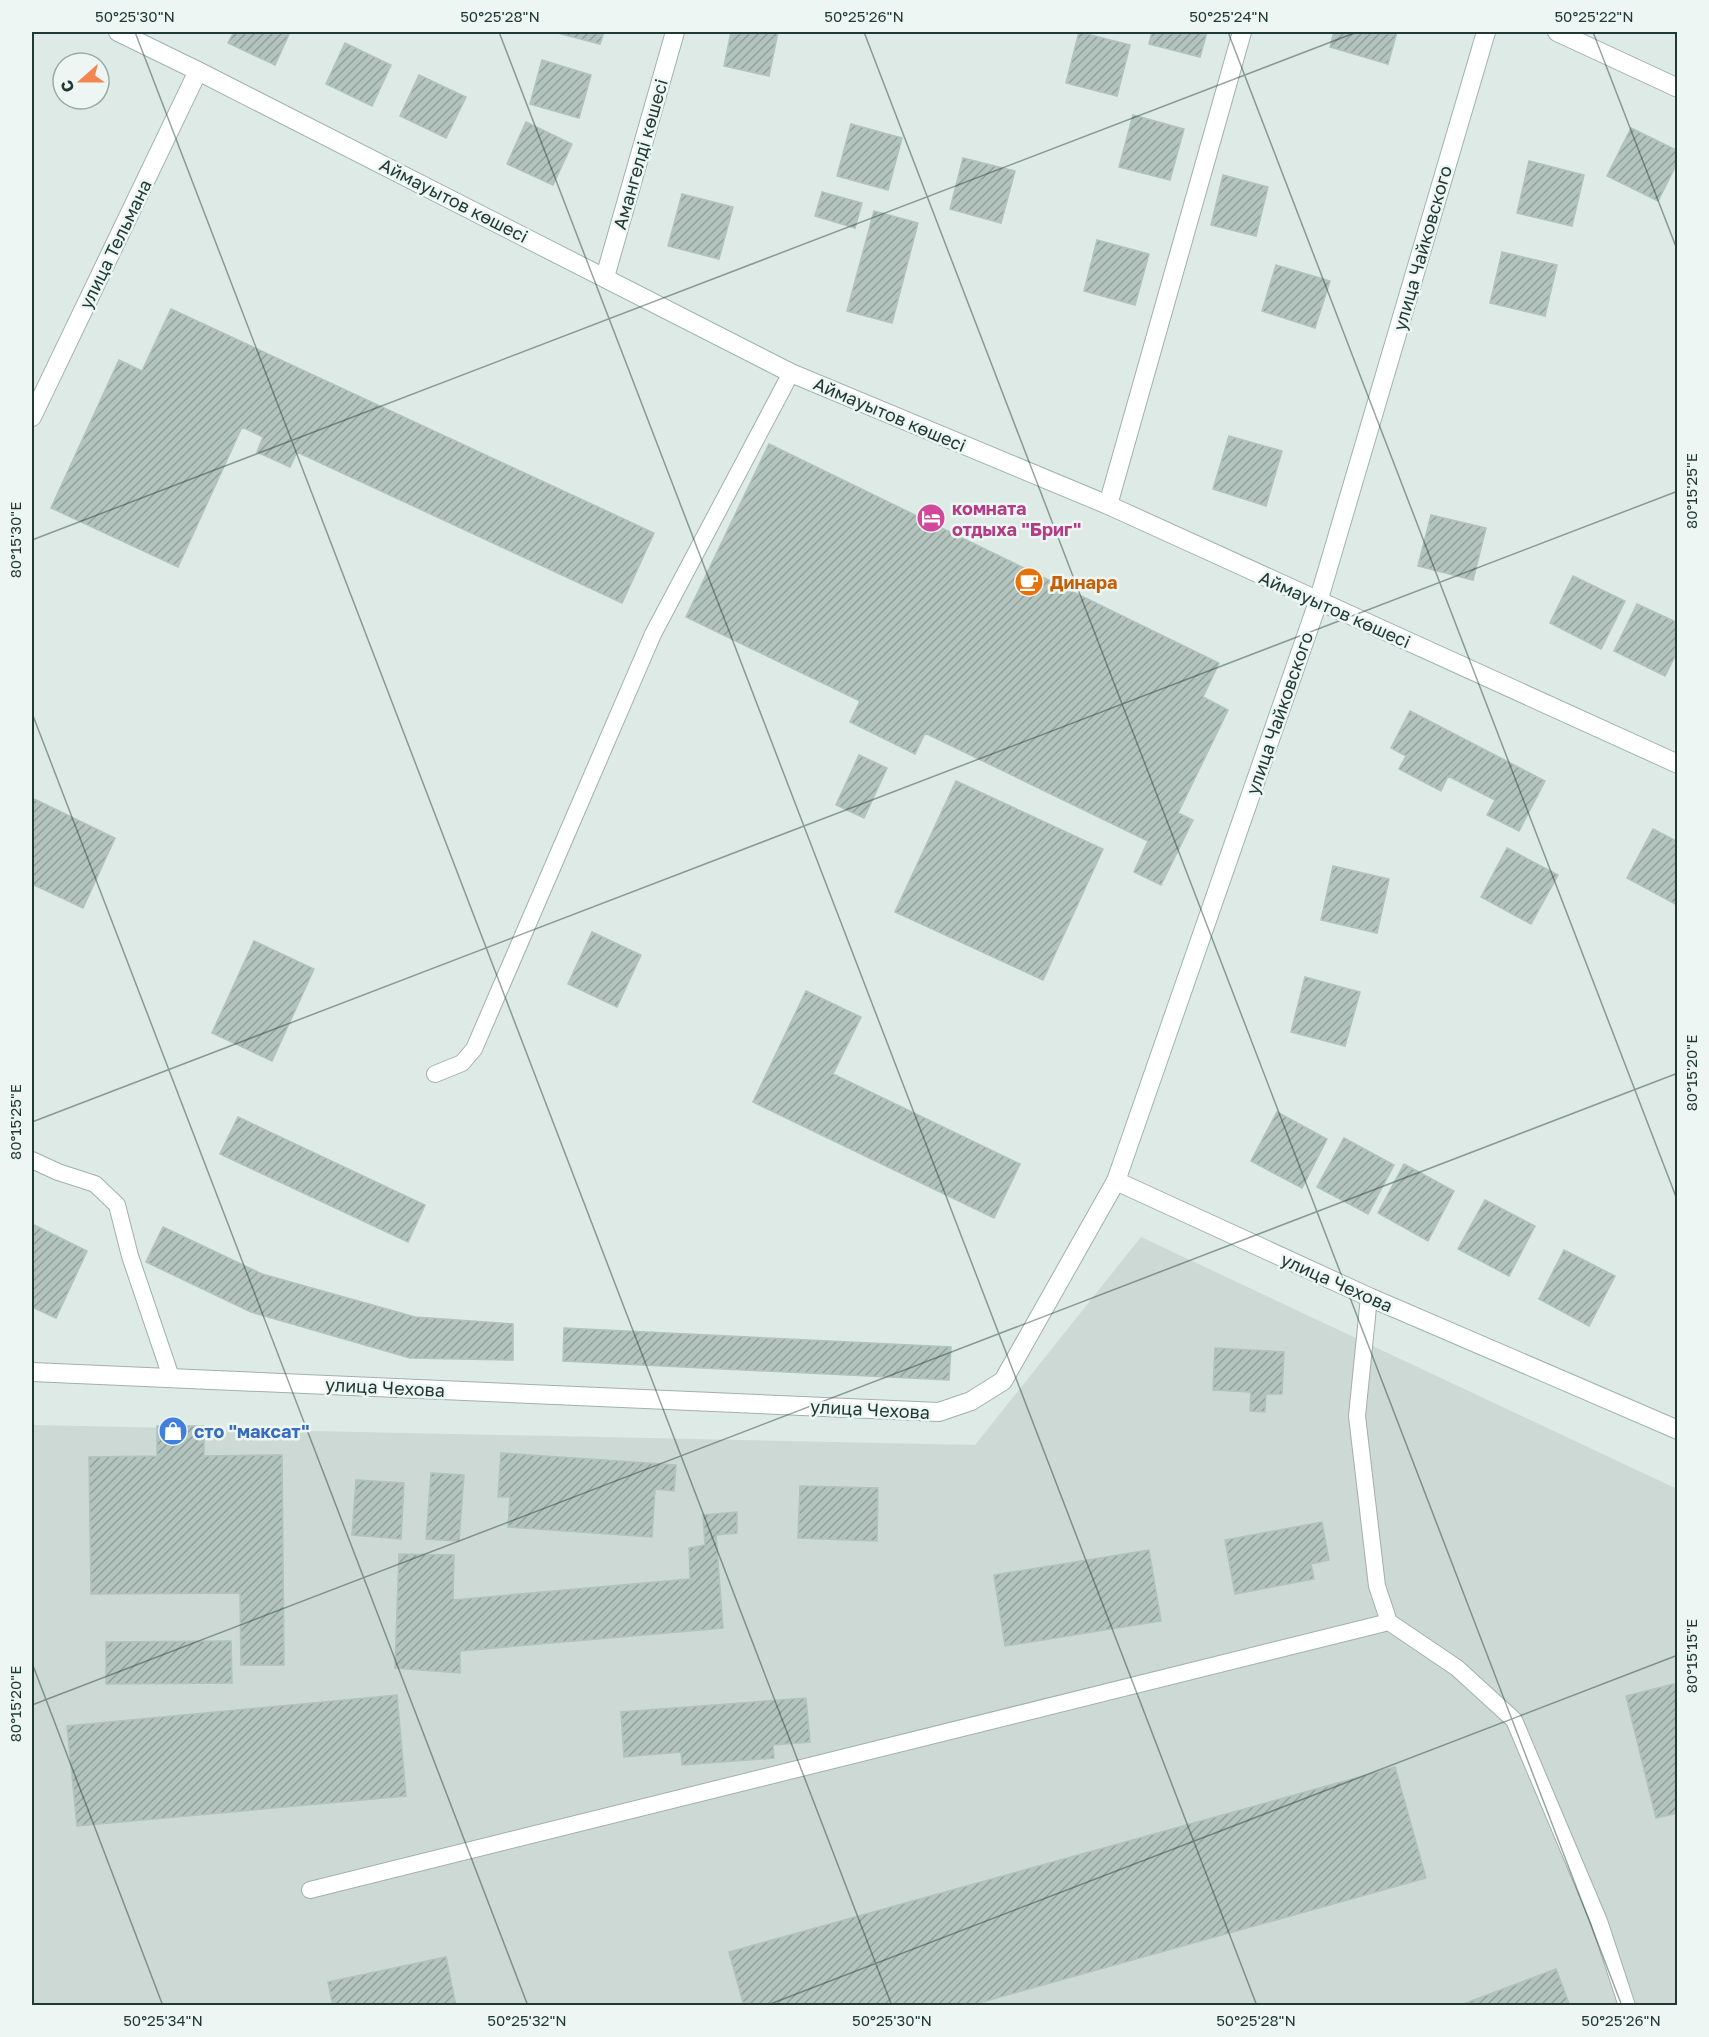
<svg xmlns="http://www.w3.org/2000/svg" width="1709" height="2037" font-family="'Golos Text',sans-serif">
<style>
.built{fill:#ccd9d4}
.building{fill:url(#building-hatch);stroke:#b0c3bd;stroke-width:1.5}
.lines{fill:none;stroke-linecap:round;stroke-linejoin:round}
.lane-casing{stroke:#a0b1ac;stroke-width:18}
.street-casing{stroke:#a0b1ac;stroke-width:20}
.secondary-casing{stroke:#9db5ae;stroke-width:20}
.lane{stroke:#fff;stroke-width:16}
.street{stroke:#fff;stroke-width:18}
.secondary{stroke:#fff;stroke-width:18}
.ticks{fill:none;stroke:#1f3934;stroke-width:1.5;stroke-opacity:0.45}
.labels{text-anchor:middle;dominant-baseline:central;stroke-width:5;stroke-linejoin:round;paint-order:stroke}
.street-label{font-size:18px;fill:#1f3934;stroke:#eef6f3}
.hotel-label{font-size:18px;font-weight:bold;fill:#b23c85;stroke:#eef6f3;text-anchor:start}
.food-label{font-size:18px;font-weight:bold;fill:#c56008;stroke:#eef6f3;text-anchor:start}
.shop-label{font-size:18px;font-weight:bold;fill:#366cbe;stroke:#eef6f3;text-anchor:start}
.neatline{fill:none;stroke:#1f3934;stroke-width:2}
.ticks-label{font-size:15px;text-anchor:middle;fill:#1f3934}
</style>
<defs>
<pattern id="building-hatch" width="6" height="6" patternUnits="userSpaceOnUse" patternTransform="scale(1.5)"><rect width="6" height="6" fill="#b3c4be"/><path d="M-1 1l2-2M0 6l6-6M5 7l2-2" fill="none" stroke="#91a09b"/></pattern>
</defs>
<rect width="100%" height="100%" fill="#ddeae5"/>
<!-- built -->
<path class="built" d="M1141 1237 1677 1489V2005L32 2006V1425L975 1445Z"/>
<!-- building -->
<path class="building" d="M234 32H290L275 65 228 43Z
M554 32H604L600 44Z
M731 32H778L769 76 724 66Z
M1079 32 1130 45 1117 96 1066 83Z
M1152 32H1207L1200 57 1149 44Z
M1334 32H1397L1388 64 1330 47Z
M345 43 391 65 372 106 326 84Z
M542 60 591 75 579 118 530 104Z
M419 75 466 97 446 138 400 116Z
M1133 115 1184 129 1170 180 1119 167Z
M526 122 572 144 553 185 507 164Z
M851 124 902 138 888 190 837 176Z
M1631 128 1678 151V161L1658 201 1607 176Z
M963 158 1015 171 1001 223 950 209Z
M1529 161 1584 175 1572 226 1517 213Z
M1223 175 1268 187 1256 236 1211 225Z
M822 192 862 203 855 228 815 216Z
M682 194 733 207 719 259 668 246Z
M874 211 918 223 892 323 847 311Z
M1097 240 1149 254 1135 305 1084 291Z
M1502 252 1557 265 1545 316 1490 303Z
M1276 265 1330 281 1315 328 1262 311Z
M171 309 654 533 622 603 297 452 290 467 257 452 263 437 242 427 178 567 51 508 119 360 142 371Z
M1229 436 1282 451 1266 506 1213 489Z
M769 444 1219 663 1203 697 1228 710 1178 813 1193 820 1161 885 1134 872 1148 841 925 733 915 754 850 722 860 701 686 617Z
M1431 515 1486 528 1473 580 1418 566Z
M1573 576 1625 601 1601 649 1550 623Z
M1637 604 1678 623V650L1665 676 1614 651Z
M1410 711 1545 781 1519 831 1487 815 1495 800 1448 776 1441 791 1399 769 1406 756 1391 748Z
M859 755 887 768 864 818 836 805Z
M956 781 1103 849 1043 980 895 912Z
M32 798 115 838 83 908 32 884Z
M1653 829 1678 842 1677 905 1627 878Z
M1507 848 1558 875 1531 924 1481 897Z
M1333 866 1389 879 1377 933 1321 920Z
M592 932 641 955 617 1007 568 984Z
M254 941 314 969 272 1061 212 1033Z
M1305 977 1360 992 1345 1046 1291 1032Z
M806 991 861 1017 833 1074 1020 1164 994 1218 753 1102Z
M1277 1112 1327 1139 1302 1188 1251 1161Z
M238 1117 425 1205 408 1242 220 1154Z
M1344 1138 1394 1165 1368 1214 1317 1187Z
M1404 1164 1454 1191 1428 1241 1378 1213Z
M1485 1200 1535 1226 1509 1276 1458 1249Z
M32 1224 87 1251 56 1318 32 1307Z
M163 1227 262 1274 415 1317 513 1324V1360L410 1358 251 1312 146 1262Z
M1564 1250 1615 1276 1589 1326 1539 1299Z
M564 1328 951 1347 949 1380 563 1361Z
M1215 1348 1284 1352 1282 1394H1266L1265 1412 1250 1411 1251 1392 1213 1390Z
M157 1426H204V1456L282 1455 284 1665H241L240 1593 91 1594 89 1457 157 1456Z
M501 1453 676 1465 674 1491 655 1489 652 1537 508 1527 510 1497H498Z
M431 1473 464 1475 459 1541 426 1539Z
M356 1480 404 1483 401 1539 352 1535Z
M800 1486 878 1488 877 1541 798 1538Z
M737 1512V1533L716 1535 723 1628 460 1651V1673L395 1668 399 1554 454 1555 453 1600 690 1579 689 1548 705 1545 703 1515Z
M1322 1522 1329 1560 1311 1564 1314 1579 1235 1594 1225 1540Z
M1149 1550 1161 1621 1005 1646 994 1575Z
M231 1641 232 1683 106 1684V1642Z
M1678 1683V1813L1656 1818 1626 1696Z
M397 1695 406 1796 77 1826 67 1726Z
M806 1698 810 1742 773 1745 774 1758 682 1765 681 1752 624 1757 621 1712Z
M1395 1767 1426 1878 968 2006H744L729 1952Z
M446 1957 456 2006H333L328 1982Z
M1556 1969 1570 2006H1458Z"/>
<g class="lines">
<!-- lane casing -->
<g class="lane-casing">
<path id="lane" d="M435 1074 462 1063 474 1049 653 634 791 373
M32 1160 58 1172 95 1184 117 1205 130 1256 171 1377
M1389 1622 1457 1668 1514 1720 1599 1921 1627 2006
M310 1890 1389 1622 1377 1586 1357 1416 1369 1297"/>
</g>
<!-- street casing -->
<g class="street-casing">
<path id="street" d="M1557 32 1678 88
M605 277 675 32
M32 417 198 71
M1108 505 1242 32
M32 1372 939 1412 971 1401 1003 1381 1116 1181"/>
</g>
<!-- secondary casing -->
<g class="secondary-casing">
<path id="secondary" d="M118 32 198 71 791 373 1108 505 1678 764
M1486 32 1318 602 1116 1181 1369 1297 1678 1430"/>
</g>
<!-- lane -->
<use href="#lane" class="lane"/>
<!-- street -->
<use href="#street" class="street"/>
<!-- secondary -->
<use href="#secondary" class="secondary"/>
</g>
<!-- ticks -->
<path class="ticks" d="M135 32 892 2006M499 32 1257 2006M864 32 1622 2006M1228 32 1678 1202M1593 32 1678 252M32 540 1357 32M32 713 528 2006M32 1122 1678 491M32 1663 163 2006M32 1705 1678 1073M765 2006 1678 1655"/>
<!-- icons -->
<defs>
<g id="hotel-disc" transform="scale(1.5)"><circle r="9.5" fill="#d1479c" stroke="#eef6f3"/><path d="M-6-4.5h1.5V1H6V5H4.5V3h-9V5H-6ZM-4 0a1.8 1.8 0 1 1 3.6 0ZM.5 0V-2.5h3Q6-2.5 6 0Z" fill="#fff"/></g>
<g id="cafe-disc" transform="scale(1.5)"><circle r="9.5" fill="#e8710a" stroke="#eef6f3"/><path d="M-5.5-4.5H6V0H3Q3 3.5 0 3.5H-2.5Q-5.5 3.5-5.5 0ZM3-3.2v2h1.7v-2ZM-6 4.5H4V6H-6Z" fill="#fff"/></g>
<g id="shop-disc" transform="scale(1.5)"><circle r="9.5" fill="#3f7fe0" stroke="#eef6f3"/><path d="M-5-2.5h2.3a2.7 3.5 0 0 1 5.4 0H5L5.5 6h-11ZM-1.5-2.5h3a1.5 2.3 0 0 0-3 0Z" fill="#fff"/></g>
</defs>
<g fill-rule="evenodd">
<use href="#hotel-disc" x="931" y="518"/>
<use href="#cafe-disc" x="1029" y="582"/>
<use href="#shop-disc" x="173" y="1431"/>
</g>
<g class="labels">
<!-- street labels -->
<g class="street-label">
<text transform="translate(640 154) rotate(-74)">Амангелді көшесі</text>
<text transform="translate(454 200) rotate(27)">Аймауытов көшесі</text>
<text transform="translate(115 244) rotate(-64)">улица Тельмана</text>
<text transform="translate(1422 248) rotate(-74)">улица Чайковского</text>
<text transform="translate(890 414) rotate(23)">Аймауытов көшесі</text>
<text transform="translate(1335 609) rotate(24)">Аймауытов көшесі</text>
<text transform="translate(1279 713) rotate(-71)">улица Чайковского</text>
<text transform="translate(1337 1282) rotate(24)">улица Чехова</text>
<text transform="translate(385 1387) rotate(3)">улица Чехова</text>
<text transform="translate(870 1409) rotate(3)">улица Чехова</text>
</g>
<!-- hotel labels -->
<g class="hotel-label">
<text x="952" y="508">комната<tspan x="952" dy="21">отдыха "Бриг"</tspan></text>
</g>
<!-- food labels -->
<g class="food-label">
<text x="1050" y="582">Динара</text>
</g>
<!-- shop labels -->
<g class="shop-label">
<text x="194" y="1431">сто "максат"</text>
</g>
</g>
<!-- border -->
<rect width="1709" height="2037" fill="none" stroke="#eef6f3" stroke-width="66"/>
<!-- north arrow -->
<g transform="translate(81 81) rotate(249)"><circle r="28" fill="#eef6f3" stroke="#9baaa7" stroke-width="1.5"/>
<path d="M0-4.5L10 22L0 15L-10 22Z" fill="#f48551"/>
<text y="-9" font-size="16" font-weight="bold" text-anchor="middle" fill="#1f3934">С</text>
</g>
<rect x="33" y="33" width="1643" height="1971" class="neatline"/>
<g class="ticks-label">
<text x="135" y="22">50°25'30"N</text>
<text x="500" y="22">50°25'28"N</text>
<text x="864" y="22">50°25'26"N</text>
<text x="1229" y="22">50°25'24"N</text>
<text x="1594" y="22">50°25'22"N</text>
<text transform="translate(1692 491) rotate(-90)" y="5">80°15'25"E</text>
<text transform="translate(16 540) rotate(-90)" y="5">80°15'30"E</text>
<text transform="translate(1692 1073) rotate(-90)" y="5">80°15'20"E</text>
<text transform="translate(16 1122) rotate(-90)" y="5">80°15'25"E</text>
<text transform="translate(1692 1656) rotate(-90)" y="5">80°15'15"E</text>
<text transform="translate(16 1704) rotate(-90)" y="5">80°15'20"E</text>
<text x="163" y="2026">50°25'34"N</text>
<text x="527" y="2026">50°25'32"N</text>
<text x="892" y="2026">50°25'30"N</text>
<text x="1256" y="2026">50°25'28"N</text>
<text x="1621" y="2026">50°25'26"N</text>
</g>
</svg>
